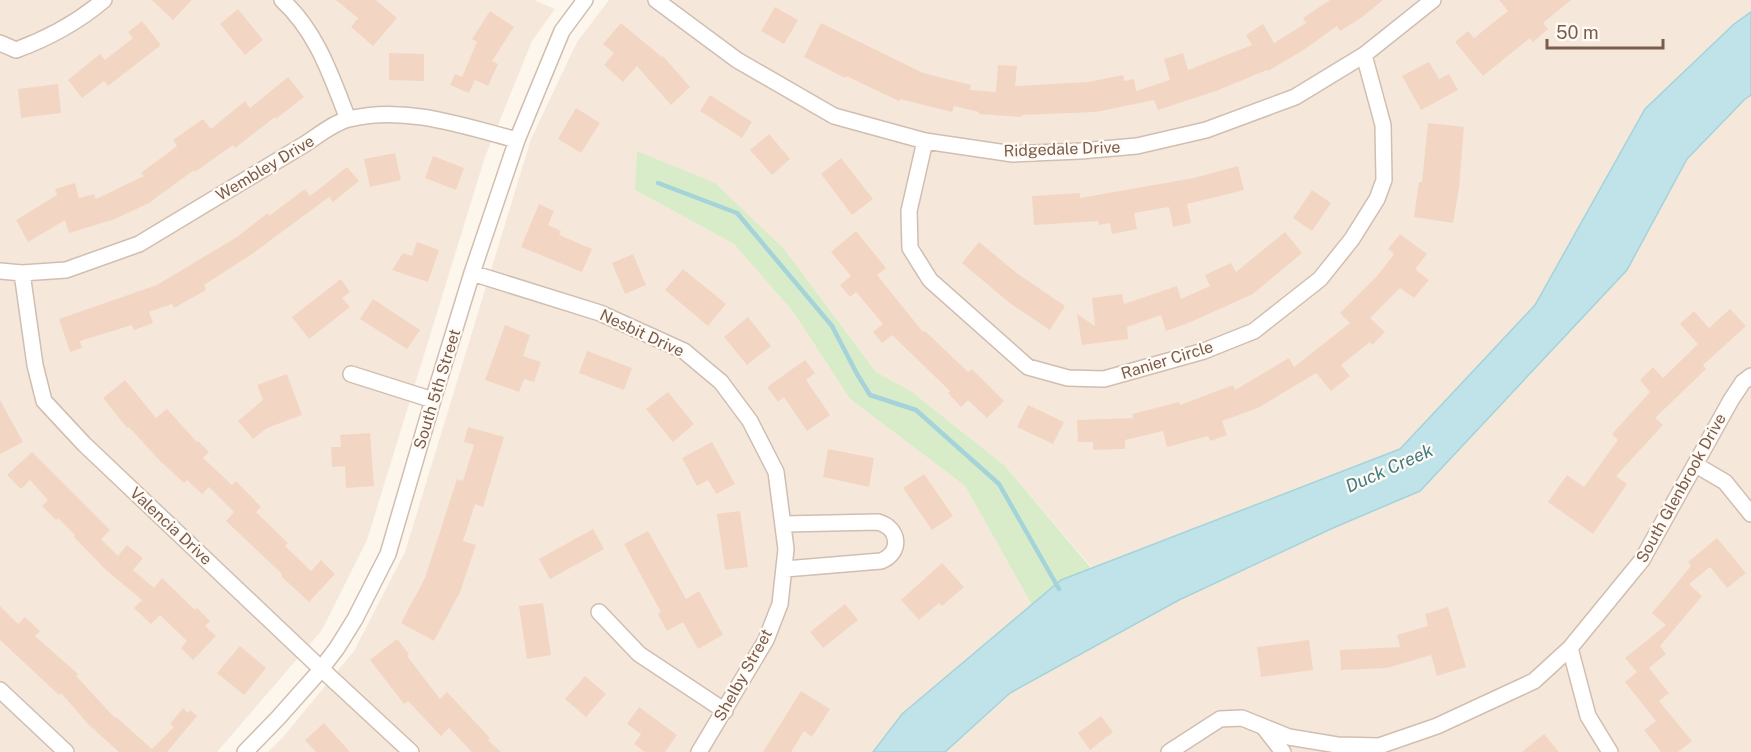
<svg xmlns="http://www.w3.org/2000/svg" width="1751" height="752" font-family="'Public Sans',sans-serif">
<style>
.residential{fill:#f5e8da}
.green{fill:#d8ecc9}
.water{fill:#bfe3e8;stroke:#a5d3da;stroke-width:1.5}
.lines{fill:none;stroke-linecap:round;stroke-linejoin:round}
.stream{stroke:#a5d3da;stroke-width:4.5}
.building{fill:#f3d5c3}
.minor-casing{stroke:#d1beb0;stroke-width:18}
.minor{stroke:#fff;stroke-width:15}
.labels{text-anchor:middle;dominant-baseline:central;stroke-width:4.5;stroke-linejoin:round;paint-order:stroke}
.street-label{font-size:16px;fill:#7a5c4d;stroke:#fffaf3}
.water-label{font-size:18px;font-style:italic;fill:#437c86;stroke:#fffaf3}
</style>
<rect width="100%" height="100%" fill="#fdf6ec"/>
<!-- residential -->
<path class="residential" d="M0 0H534L555 9 532 41 485 157 367 540 322 630 217 752H0Z
M609 0H1751V12L1734 24 1645 109 1535 305 1400 449 1093 569 1005 466 911 391 876 372 785 250 635 190 734 244 794 313 850 399 965 486 1032 605 902 714 873 752H268L284 736 354 651 405 552 531 139 577 42Z
M1751 95V752H945L1010 693 1179 600 1333 528 1420 491 1627 270 1687 159 1745 99Z"/>
<!-- green -->
<path class="green" d="M637 151 715 183 785 250 876 372 911 391 1005 466 1092 569 1061 580 1032 605 965 486 850 399 794 313 734 244 635 190Z"/>
<!-- water -->
<path class="water" d="M1751 12V95L1745 99 1687 159 1627 270 1420 491 1333 528 1179 600 1010 693 945 752H873L902 714 1061 580 1400 449 1535 305 1645 109 1734 24Z"/>
<g class="lines">
<!-- stream -->
<path class="stream" d="M658 183 737 213 832 326 857 374 870 395 916 410 999 484 1059 589"/>
</g>
<!-- building -->
<path class="building" d="M152 0H192L173 20Z
M336 0H376L397 18 373 46 351 27 358 18Z
M1330 0H1383L1361 18 1340 31 1337 26 1302 51 1268 71 1267 70 1216 91 1158 110 1154 100 1096 112 1022 115V117L979 114V112L954 106 952 112 900 99 899 101 846 76 845 78 804 57 821 23 923 73 971 85 970 90 996 92 998 65 1017 66 1015 86 1089 82 1123 75 1124 81 1134 79 1136 91 1170 80 1164 59 1183 53 1188 70 1252 45 1246 35 1263 24 1274 43 1306 23 1303 18Z
M1499 0H1571L1543 23 1548 29 1533 42 1530 38 1483 76 1455 42 1468 31 1474 38 1508 11Z
M775 7 798 20 784 44 761 31Z
M238 9 263 40 245 55 220 24Z
M490 11 514 27 492 61 498 64 488 86 475 80 469 93 450 85 455 74 462 77 477 42 472 39Z
M142 21 161 45 108 86 104 81 82 98 68 80 100 54 105 60 133 38 128 32Z
M621 23 662 57 663 56 690 87 671 105 637 66 623 82 604 65 614 53 603 44Z
M389 53 424 54V81L389 80Z
M1429 62 1439 79 1449 74 1458 90 1421 110 1402 76Z
M288 77 304 97 276 119 275 117 235 148 233 145 195 172 194 170 149 203 115 219 69 233 65 220 28 242 16 220 57 195 55 189 75 183 79 198 94 194 96 199 144 176 141 173 177 146 173 140 203 119 211 129 245 101 250 108Z
M58 84 61 113 21 118 18 89Z
M710 95 752 122 742 138 700 111Z
M576 108 600 123 581 153 558 139Z
M1428 123 1464 127 1459 188 1453 223 1414 217 1419 182H1422Z
M769 134 790 159 772 175 750 150Z
M395 153 401 180 370 187 364 159Z
M433 156 464 168 456 190 425 178Z
M841 158 873 199 852 215 821 174Z
M1238 166 1244 190 1187 204 1191 223 1173 227 1169 207 1134 213 1137 229 1112 234 1110 223 1099 225 1098 221 1034 225 1032 196 1080 193V198L1194 178Z
M347 167 359 181 333 202 329 197 252 254 204 285 206 290 174 308 172 304 149 312 153 323 134 330 132 325 80 341 82 348 70 352 59 319 157 285 237 237 268 213 269 216 305 189 310 196Z
M1312 190 1331 203 1312 231 1293 218Z
M539 204 554 211 548 225 561 231 559 235 592 249 582 272 521 247Z
M856 231 886 268 877 275 923 332 925 331 968 372 972 369 1004 401 987 418 968 400 961 407 948 393 950 391 892 335 882 343 873 332 883 324 856 292 850 297 840 285 851 276 831 252Z
M1285 232 1302 253 1253 294 1188 323 1166 331 1161 315 1127 327 1128 339 1082 345 1077 314 1095 326 1092 298 1122 294 1124 304 1177 286 1181 299 1210 286 1205 275 1231 263 1236 272Z
M1400 234 1427 254 1415 269 1429 280 1414 298 1400 288 1370 318 1385 332 1372 345 1370 342 1341 365 1350 376 1331 391 1316 373 1258 408 1222 421 1227 435 1210 441 1208 436 1167 447 1163 431 1125 440V449L1093 450V442H1078L1077 420 1133 418 1132 414 1179 402 1180 405 1233 385 1235 390 1289 358 1294 367 1350 323 1340 313 1378 275 1394 254 1388 249Z
M417 242 439 250 428 282 392 270 403 253 412 256Z
M979 242 1018 274 1065 306 1050 330 1011 304 962 263Z
M633 254 646 285 625 294 612 263Z
M683 269 726 304 708 326 665 290Z
M341 279 350 292 342 298 350 307 309 339 292 317Z
M373 299 420 330 407 349 360 319Z
M1730 309 1746 326 1703 365 1706 369 1655 418 1663 425 1616 476 1627 484 1593 534 1548 502 1567 475 1584 487 1618 440 1612 434 1650 392 1640 380 1653 367 1663 378 1698 344 1680 324 1694 311 1709 328Z
M748 317 771 346 747 365 724 337Z
M505 325 530 335 523 356 541 362 534 382 524 379 519 392 485 380Z
M587 351 632 368 624 390 579 373Z
M805 360 815 373 806 380 830 415 807 431 784 397 778 402 767 387Z
M287 374 302 415 267 428 253 439 238 421 263 400 257 385Z
M125 380 156 418 167 409 197 442 198 441 209 452 203 458 232 485 236 481 261 507 256 512 288 543 285 546 311 571 321 560 335 574 309 602 281 576 282 574 226 521 234 512 209 487 202 494 187 480 184 483 158 459 129 427 127 428 103 398Z
M668 392 694 424 673 442 646 409Z
M0 400 23 442 0 454Z
M1028 405 1064 422 1053 444 1017 427Z
M468 427 504 437 483 507 475 504 463 541 476 545 460 592 434 641 401 623 425 578 457 479 463 481 474 445 464 442Z
M370 433 374 486 346 488 345 466 332 467 331 447H341L340 435Z
M712 442 735 484 716 494 708 480 697 486 682 458Z
M828 449 874 458 869 487 823 477Z
M32 452 110 530 101 539 118 556 127 545 143 558 133 570 154 588 162 578 195 610 197 608 210 621 205 626 216 636 193 660 181 648 187 641 160 615 151 624 134 608 142 600 106 570 74 537 75 535 58 518 56 520 42 506 48 500 30 480 21 489 7 475Z
M924 474 953 516 932 530 903 488Z
M740 511 748 567 725 570 717 514Z
M593 529 604 549 550 579 539 559Z
M648 531 686 599 699 591 723 635 698 649 683 622 667 631 658 614 661 612 624 544Z
M1717 538 1746 573 1727 588 1710 567 1689 584 1702 596 1660 646 1666 654 1649 668 1669 693 1659 701 1692 741 1678 752H1661L1644 730 1656 721 1625 682 1637 672 1625 658 1666 625 1652 613 1691 566 1688 562Z
M942 563 964 587 942 606 939 603 919 620 901 600Z
M543 603 551 655 527 659 519 606Z
M845 604 858 620 823 648 810 632Z
M0 606 18 624 25 617 40 631 35 636 78 674 76 676 115 718 116 717 152 749 174 727 170 724 183 708 188 713 190 710 197 716 167 752H119L89 725 61 693 59 695 0 640Z
M1448 607 1466 667 1437 676 1431 655 1387 668 1341 670 1340 650 1400 647 1397 635 1428 626 1425 614Z
M397 639 409 654 407 656 440 699 447 692 490 738 488 740 501 752H472L449 728 441 736 408 701 404 704 370 660Z
M1309 640 1313 670 1261 677 1257 647Z
M240 646 266 668 244 695 217 673Z
M585 676 606 694 586 717 565 699Z
M801 691 830 709 812 737 804 731 791 752H763Z
M639 707 677 735 665 752H645L634 744 641 734 627 724Z
M1101 716 1113 732 1090 750 1078 733Z
M324 723 350 752H316L305 740Z
M1544 734 1559 752H1522Z"/>
<g class="lines">
<!-- minor casing -->
<g class="minor-casing">
<path id="minor" d="M282 0C317 32 331 76 348 119
M656 0 737 60 834 116 925 141 1013 154 1080 151 1137 146 1206 130 1295 97 1364 55 1433 0
M0 43 16 50C49 38 78 22 104 0
M925 141 909 211 910 248 930 280 1028 367 1068 378 1104 379 1204 351 1254 331 1320 279 1352 239 1377 199 1384 180 1383 125 1364 55
M0 271 22 273 66 270 139 244 305 144C319 135 333 123 349 119 405 105 464 126 517 140
M22 273 35 365 44 401 84 444 315 663 411 752
M472 273 600 313 684 351 721 382 750 421 776 472 786 549 780 604 766 640 699 752
M351 374 433 400
M1696 465 1725 482 1751 514
M784 524 878 522C900 528 902 553 881 561L785 569
M599 612 639 654 725 711
M1570 648 1588 716 1610 752
M0 690 66 752
M1265 729 1283 752
M245 752 278 718 318 673 337 648 355 619 388 554 433 400 472 273 517 140 562 31 585 0
M1169 752 1220 719 1242 718 1289 737 1337 745 1379 746 1437 726 1534 681 1570 648 1642 560 1731 400 1743 382 1751 376"/>
</g>
<!-- minor -->
<use href="#minor" class="minor"/>
</g>
<g class="labels">
<!-- street labels -->
<g class="street-label">
<text transform="translate(1062 149) rotate(-2)">Ridgedale Drive</text>
<text transform="translate(265 168) rotate(-31)">Wembley Drive</text>
<text transform="translate(642 333) rotate(25)">Nesbit Drive</text>
<text transform="translate(1167 360) rotate(-17)">Ranier Circle</text>
<text transform="translate(437 389) rotate(-73)">South 5th Street</text>
<text transform="translate(1681 488) rotate(-61)">South Glenbrook Drive</text>
<text transform="translate(171 526) rotate(43)">Valencia Drive</text>
<text transform="translate(743 675) rotate(-61)">Shelby Street</text>
</g>
<!-- water labels -->
<g class="water-label">
<text transform="translate(1389 468) rotate(-24)">Duck Creek</text>
</g>
</g>
<!-- scale -->
<path d="M1547 39v9h116v-9" fill="none" stroke="#7a5c4d" stroke-width="3"/>
<text x="1556" y="39" font-size="18" fill="#7a5c4d" stroke="#fffaf3" stroke-width="4.5" paint-order="stroke">50 m</text>
</svg>
